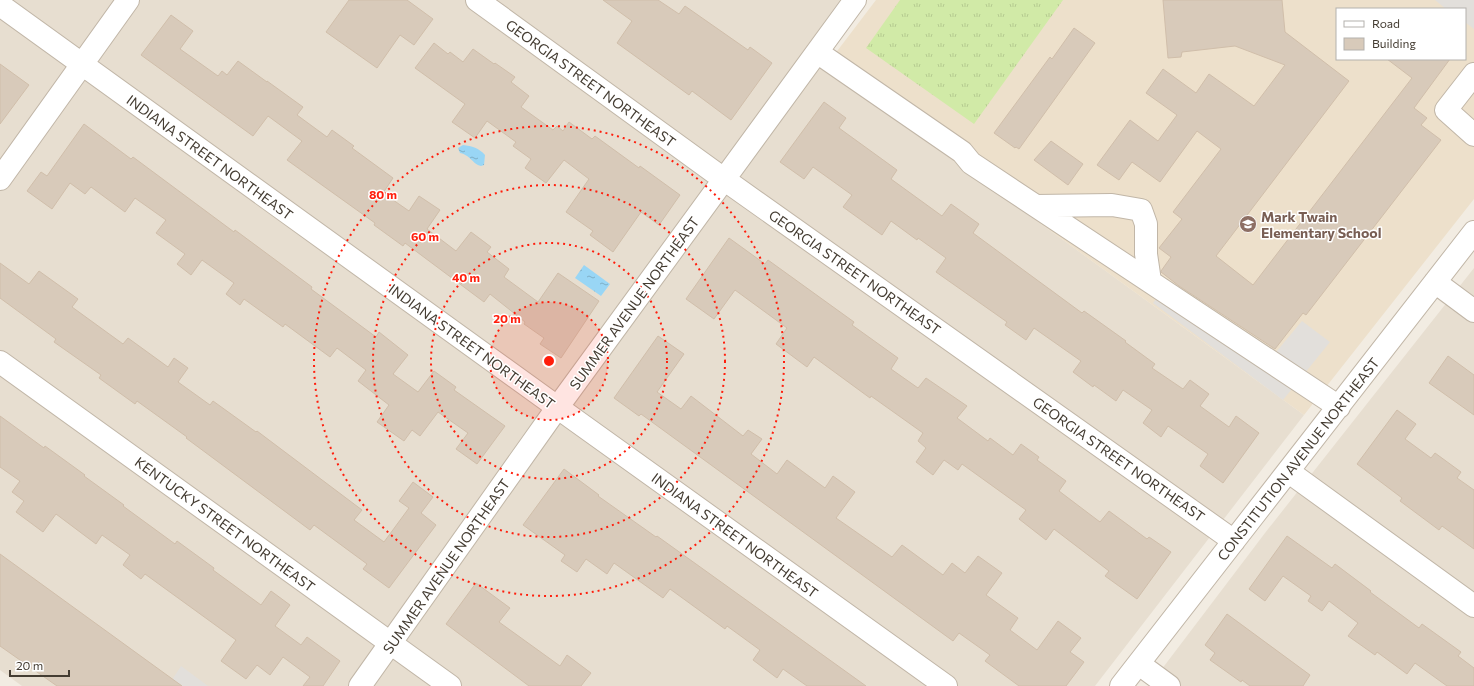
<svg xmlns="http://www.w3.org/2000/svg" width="1474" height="686" font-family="Commissioner,sans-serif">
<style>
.residential{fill:#e7ded0}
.education{fill:#ede0cb;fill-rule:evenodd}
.grass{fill:url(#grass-tufts)}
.parking{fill:#e2dfdb}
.water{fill:url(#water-ripples)}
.building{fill:#d8caba;stroke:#d0beaa}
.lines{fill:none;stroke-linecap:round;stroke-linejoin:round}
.minor-casing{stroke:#c1b6a7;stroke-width:24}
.minor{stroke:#fff;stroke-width:22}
.ring{fill:none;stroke:#ff1e0c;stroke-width:2;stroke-dasharray:2 4}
.labels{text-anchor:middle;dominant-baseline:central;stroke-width:3;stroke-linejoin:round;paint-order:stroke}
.street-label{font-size:14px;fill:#443c32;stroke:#fff}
.education-label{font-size:14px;font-weight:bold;fill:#785e54;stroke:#fff;text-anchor:start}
.centre{fill:#ff1e0c;stroke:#fff;stroke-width:2}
.ring-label{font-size:12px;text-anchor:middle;font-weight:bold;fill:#ff1e0c;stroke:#fff;stroke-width:3;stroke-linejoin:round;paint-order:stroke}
</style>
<defs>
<pattern id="grass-tufts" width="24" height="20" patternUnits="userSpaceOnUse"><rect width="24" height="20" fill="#d1eaa7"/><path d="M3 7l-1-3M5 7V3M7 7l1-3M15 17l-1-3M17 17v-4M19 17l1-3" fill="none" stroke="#b5ca90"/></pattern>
<pattern id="water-ripples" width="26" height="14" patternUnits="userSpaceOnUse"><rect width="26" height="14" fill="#99d6f5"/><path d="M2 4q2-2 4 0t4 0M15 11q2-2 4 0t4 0" fill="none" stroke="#7eafc7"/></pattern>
</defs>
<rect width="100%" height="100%" fill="#f2ece2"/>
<!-- residential -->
<path class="residential" d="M0 0H840L802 53 825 67 1304 415 1095 686H22L0 670Z
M1474 268V686H1149L1265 533Z"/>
<!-- education -->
<path class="education" d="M876 0H1474V199L1304 415 825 67ZM1337 9H1465V59H1337Z"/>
<!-- grass -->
<path class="grass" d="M900 0H1063L974 124 866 48Z"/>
<!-- parking -->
<path class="parking" d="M1435 0H1474V29L1465 22V9H1446Z
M1169 281 1271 358 1302 321 1330 342 1283 400 1153 303Z
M181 666 208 686H168Z"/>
<!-- water -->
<path class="water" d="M463 145C472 146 479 148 485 155L484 165 481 166C472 164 472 156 460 153L458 148Z
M584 265 610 284 601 296 575 278Z"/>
<!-- building -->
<path class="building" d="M349 0H407L433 19 414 45 400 35 377 68 326 32Z
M603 0H658L679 14 685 6 748 50 750 47 772 63 731 120 692 91 689 95 617 43 632 21Z
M1163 0H1282L1285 32 1349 81 1216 256 1253 285 1412 78 1387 59H1450L1414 108 1427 118 1421 125 1441 140 1306 315 1303 313 1275 349 1179 286 1161 272V271L1171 257 1159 248 1182 219 1173 212 1221 149 1197 131 1160 182 1132 162 1119 180 1097 165 1130 120 1158 141 1177 115 1146 93 1163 69 1196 93 1209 74 1254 106 1285 65 1235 46 1182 52 1181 57 1168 58Z
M171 15 193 31 180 49 218 76 222 71 227 75 238 61 267 82V81L303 107 297 115 327 137 332 130 354 146 352 148 393 178 383 193 409 211 419 196 440 210 427 229 456 251 471 232 491 247 487 252 509 269 504 277 538 302 558 273 599 301 561 358 540 344 544 338 524 324 525 322 490 294 484 302 405 243 403 246 374 225 375 223 287 160 302 141 268 116 253 136 141 55Z
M1074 28 1095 43 1019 149 1016 147 1015 148 994 133 1050 57 1052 59Z
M434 43 448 54 450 52 463 62 473 49 494 64 495 63 515 77 511 82 529 96 521 107 553 130 557 126 563 131 569 122 592 139 595 136 639 168 640 166 680 195 659 225 641 212 613 252 590 235 593 231 566 212 589 179 564 160 546 183 525 168 531 159 513 146 516 142 487 121 475 138 452 122 465 104 415 68Z
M0 64 29 85 0 124Z
M824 102 846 118 839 128 897 170 891 179 942 216 951 204 979 224 973 233 1082 313 1084 311 1126 341 1125 342 1155 364 1152 368 1183 389 1190 380 1209 394 1200 406 1229 427 1236 416 1259 433 1223 483 1200 466 1208 454 1168 426 1161 437 1143 423 1152 410 1123 390 1116 401 1094 385 1093 387 1073 372 1081 361 1034 328 1026 340 1005 325 1007 322 936 272 946 258 918 238 917 240 891 221 882 235 843 207 852 195 813 167 804 179 780 162Z
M84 124 131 159 133 157 234 232 235 230 312 287 311 289 376 337 379 332 408 355 393 374 418 392 434 371 456 387 454 390 505 426 477 464 456 449 468 433 438 412 420 436 412 430 404 441 377 422 389 405 358 381 366 370 337 348 330 357 285 324 283 327 244 299 240 305 226 294 234 283 202 260 191 275 177 264 185 254 156 233 166 220 135 198 125 212 91 187 85 194 70 183 52 209 27 191 41 172 47 176Z
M1051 141 1083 164 1068 185 1034 160Z
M729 238 765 264 768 260 854 322 852 325 898 358 891 369 918 388 926 378 967 406 957 418 988 441 990 438 1013 455 1021 444 1039 457 1037 460 1066 481 1059 491 1100 522 1109 511 1147 539 1149 537 1171 552 1137 599 1105 576 1109 571 1054 529 1046 540 1019 519 1026 510 962 464 958 470 944 460 933 475 916 462 926 448 918 441 923 433 871 396 870 398 814 357 807 367 776 344 787 328 735 290 714 319 686 299Z
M0 263 29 284 39 271 78 299 72 307 123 344 128 338 168 367 174 358 188 368 178 382 210 405 213 401 256 432 257 431 362 510 354 520 384 542 409 508 399 501 413 482 433 497 421 513 436 525 389 588 363 569 367 564 314 525 310 530 186 438 187 437 137 401 135 404 99 378 101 375 54 342 56 339 0 298Z
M658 336 684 354 657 392 681 409 691 396 743 436 748 430 762 439 751 454 777 474 787 460 825 488 833 476 855 492 836 518 892 557 902 545 943 575 952 563 965 573 978 556 1002 573 986 595 1018 618 1010 630 1037 650 1058 621 1081 638 1070 652 1084 662 1066 686H1019L985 661 990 655 959 633 953 641 641 414 639 416 614 398Z
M1448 356 1474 375V415L1429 383Z
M1397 410 1416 424 1405 439 1431 458 1435 453 1461 472 1457 478 1474 490V549L1442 526 1439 530 1400 501 1402 498 1357 464Z
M0 416 44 448 45 446 85 475 84 476 124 505 123 506 175 544 177 541 214 568 213 570 261 605 271 591 290 605 275 626 301 645 307 637 340 661 323 686H303L310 677 283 657 270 675 257 665 246 679 221 661 236 640 145 574 141 579 123 565 130 555 102 535 96 544 56 514 43 532 16 512 24 501 12 492 20 481 0 467Z
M564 469 599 495 598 496 656 537 657 536 866 686H807L783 669 777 678 753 660 760 650 727 626 725 629 670 589 663 598 614 563 607 574 586 559 577 572 561 561 565 555 523 525Z
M1287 536 1332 568 1335 564 1371 591 1370 592 1419 628 1422 624 1461 652 1458 656 1474 668V686H1447L1415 663 1407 674 1377 652 1375 655 1348 636 1358 623 1329 601 1322 611 1308 601 1311 596 1283 576 1265 601 1249 589Z
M0 554 182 686H57L0 646Z
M476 583 510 608 499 622 560 666 567 655 591 673 581 686H529L446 624Z
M1227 614 1310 675 1303 686H1250L1242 680 1241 682 1210 660 1215 653 1205 645Z"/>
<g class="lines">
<!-- minor casing -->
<g class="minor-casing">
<path id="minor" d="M477 0 725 180 1234 541
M0 5 575 420 946 686
M817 52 962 152 971 163 1339 407
M1474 74 1446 110 1474 135
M0 179 128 0
M1036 206 1112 205 1141 210 1146 224V254L1150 281
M1435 282 1474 311
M0 362 450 686
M1289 472 1474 606
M1139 664 1169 686
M360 686 557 408 855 0
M1121 686 1474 232"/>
</g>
<!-- minor -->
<use href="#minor" class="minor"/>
</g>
<!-- distance rings -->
<circle cx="549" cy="361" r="59" fill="#ff1e0c" fill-opacity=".12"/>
<g class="ring">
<circle cx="549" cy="361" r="59"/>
<circle cx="549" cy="361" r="118"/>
<circle cx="549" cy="361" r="176"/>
<circle cx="549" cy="361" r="235"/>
</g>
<!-- icons -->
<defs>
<g id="school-disc" transform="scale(0.9)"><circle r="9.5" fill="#8d6e63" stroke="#fff"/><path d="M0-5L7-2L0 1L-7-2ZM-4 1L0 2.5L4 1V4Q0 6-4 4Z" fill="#fff"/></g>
</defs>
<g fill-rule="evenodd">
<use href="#school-disc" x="1248" y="224"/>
</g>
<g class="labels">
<!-- street labels -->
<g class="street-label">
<text transform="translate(591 83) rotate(36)">GEORGIA STREET NORTHEAST</text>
<text transform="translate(210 157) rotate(36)">INDIANA STREET NORTHEAST</text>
<text transform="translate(855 272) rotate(35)">GEORGIA STREET NORTHEAST</text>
<text transform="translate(634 303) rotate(-54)">SUMMER AVENUE NORTHEAST</text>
<text transform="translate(472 346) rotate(36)">INDIANA STREET NORTHEAST</text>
<text transform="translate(1119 459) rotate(35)">GEORGIA STREET NORTHEAST</text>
<text transform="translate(1298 459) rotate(-52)">CONSTITUTION AVENUE NORTHEAST</text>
<text transform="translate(225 524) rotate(36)">KENTUCKY STREET NORTHEAST</text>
<text transform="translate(735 535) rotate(36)">INDIANA STREET NORTHEAST</text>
<text transform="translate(446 566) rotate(-55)">SUMMER AVENUE NORTHEAST</text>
</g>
<!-- education labels -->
<g class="education-label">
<text x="1261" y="216">Mark Twain<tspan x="1261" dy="16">Elementary School</tspan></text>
</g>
</g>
<circle cx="549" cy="361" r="6" class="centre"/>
<g class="ring-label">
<text x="383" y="199">80 m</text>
<text x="425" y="241">60 m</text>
<text x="466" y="282">40 m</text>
<text x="507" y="323">20 m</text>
</g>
<!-- legend -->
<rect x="1336" y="8" width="130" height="52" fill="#ffffff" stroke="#b4b1ad"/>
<rect x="1344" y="21" width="20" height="6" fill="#ffffff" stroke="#b4b1ad"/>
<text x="1372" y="28" font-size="12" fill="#443c32">Road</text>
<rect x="1344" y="38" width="20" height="12" fill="#d8caba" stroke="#b4b1ad"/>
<text x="1372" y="48" font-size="12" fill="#443c32">Building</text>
<!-- scale -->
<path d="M10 670v6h59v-6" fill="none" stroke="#443c32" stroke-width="2"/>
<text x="16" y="670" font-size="12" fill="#443c32" stroke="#ffffff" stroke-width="3" paint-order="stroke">20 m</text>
</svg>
